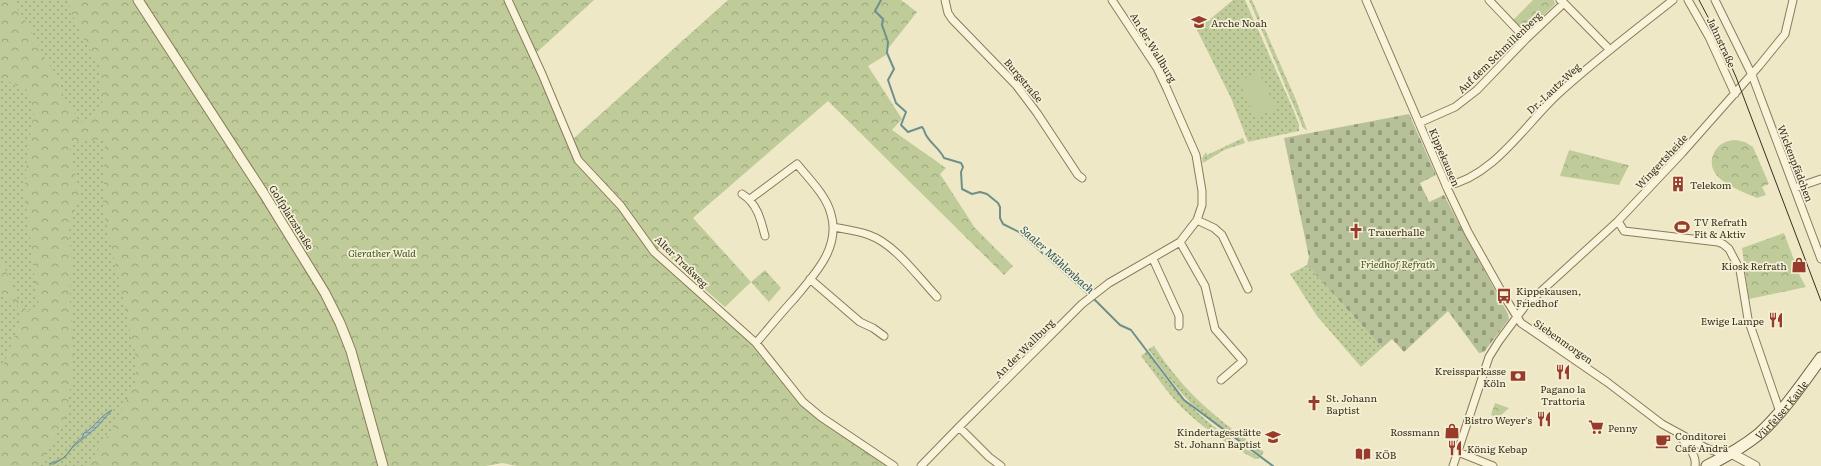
<svg xmlns="http://www.w3.org/2000/svg" width="1821" height="466" font-family="Literata,serif">
<style>
.grass{fill:url(#grass-dots)}
.forest{fill:url(#forest-crowns)}
.cemetery{fill:url(#cemetery-stones)}
.garden{fill:#bfcc9a}
.water{fill:url(#water-rules);stroke:#6e908d}
.lines{fill:none;stroke-linecap:round;stroke-linejoin:round}
.stream{stroke:#6e908d;stroke-width:2}
.minor-casing{stroke:#897b5c;stroke-width:9}
.tertiary-casing{stroke:#897b5c;stroke-width:11}
.secondary-casing{stroke:#6b5c3f;stroke-width:13}
.minor{stroke:#f9f4d9;stroke-width:7}
.tertiary{stroke:#f9f4d9;stroke-width:9}
.secondary{stroke:#f9f4d9;stroke-width:11}
.tram{stroke:#3a301f;stroke-width:1}
.labels{text-anchor:middle;dominant-baseline:central;stroke-width:3.5;stroke-linejoin:round;paint-order:stroke}
.poi-label{font-size:10px;fill:#3a301f;stroke:#f5f1d6;text-anchor:start}
.street-label{font-size:10px;fill:#3a301f;stroke:#f5f1d6}
.park-label{font-size:10px;font-style:italic;fill:#435626;stroke:#f5f1d6}
.water-label{font-size:11px;font-style:italic;fill:#2f5659;stroke:#f5f1d6}
</style>
<defs>
<pattern id="grass-dots" width="8" height="8" patternUnits="userSpaceOnUse"><rect width="8" height="8" fill="#bfcc9a"/><path d="M2 2h.1M6 6h.1" fill="none" stroke="#9ca67d" stroke-width="1.8" stroke-linecap="round"/></pattern>
<pattern id="forest-crowns" width="20" height="18" patternUnits="userSpaceOnUse"><rect width="20" height="18" fill="#bfcc9a"/><path d="M2 6a3 3 0 1 1 6 0M12 15a3 3 0 1 1 6 0" fill="none" stroke="#9ca67d"/></pattern>
<pattern id="cemetery-stones" width="16" height="16" patternUnits="userSpaceOnUse"><rect width="16" height="16" fill="#b7c199"/><path d="M2 7V4a2 2 0 0 1 4 0v3zM10 15v-3a2 2 0 0 1 4 0v3z" fill="#969d7c"/></pattern>
<pattern id="water-rules" width="6" height="5" patternUnits="userSpaceOnUse"><rect width="6" height="5" fill="#a7c2be"/><path d="M0 2.5h6" fill="none" stroke="#899e9a"/></pattern>
</defs>
<rect width="100%" height="100%" fill="#eee8c6"/>
<!-- grass -->
<path class="grass" d="M0 0H98L153 366 107 466H0Z
M1233 0H1245L1293 109 1299 125V131L1248 142 1231 98 1197 30Z
M1249 0H1252L1296 100 1307 130 1303 128Z
M1243 138 1245 143 1224 150 1203 163 1202 158 1206 152 1207 155Z
M1307 265 1382 348 1361 367 1317 316 1290 274Z
M1154 346C1185 394 1218 420 1264 452L1261 456C1244 444 1225 433 1208 419 1184 399 1166 375 1148 349Z
M1147 351C1160 371 1174 390 1191 406 1211 427 1236 442 1260 458L1255 459C1225 443 1196 424 1173 398 1162 385 1152 370 1141 356Z"/>
<!-- forest -->
<path class="forest" d="M0 0H11L13 2 30 28 43 55 57 76 64 96 80 123 103 108 100 90 99 65 83 38 70 9 69 0H504L510 7 574 161 617 203 650 254 749 338 804 408 886 466H517L502 463 486 466H87L112 430 136 380 135 352 103 209 105 139 69 143 80 195 69 227 71 259 70 302 73 331 72 377 66 416 45 457 37 466H0V373L20 322 18 305 0 292V256L17 298 27 311 38 307 25 196 27 153 34 111 26 89 0 78Z
M512 0H594L536 53Z
M728 0H901L917 12 887 50 886 55 868 66 902 119 892 130 946 168 940 174 975 228 1013 266 1004 275 828 101 693 218 751 282 765 270 781 288 769 302 751 282 725 307 684 271 660 248 657 250 654 247 580 157 573 139Z
M1533 0H1554L1555 4 1527 32H1523L1512 21Z
M1735 140 1745 142 1753 147 1769 184 1762 187 1766 195 1757 198C1740 190 1700 178 1715 151 1720 143 1726 141 1735 140Z
M1569 150 1628 165H1629L1619 185 1560 176Z
M1784 233 1800 276 1806 287 1749 299 1742 248Z
M1495 403 1509 408 1498 418 1491 415Z"/>
<!-- cemetery -->
<path class="cemetery" d="M1409 114 1436 175 1420 183 1429 202 1444 195 1460 226 1508 314 1509 319 1484 352 1479 353 1448 311 1404 352 1392 339 1382 348 1307 265 1309 257 1284 138Z"/>
<!-- garden -->
<path class="garden" d="M1259 72 1276 109 1255 118 1239 81Z"/>
<!-- water -->
<path class="water" d="M112 410 96 428 73 447 65 457 54 464H49C52 462 59 461 63 458 70 452 74 442 82 438L84 433C95 427 101 415 112 410Z"/>
<g class="lines">
<!-- stream -->
<path class="stream" d="M881 0 875 11 883 19 882 25 888 42 887 53 894 69 888 80 896 103 906 112 901 125 908 132 922 127C925 130 924 132 926 135 931 144 940 149 944 158L961 163 963 167 961 172 962 189 972 194 980 192 987 194 998 203 1000 207V218L1003 224 1019 232 1097 302 1120 325 1131 330 1184 400 1273 466"/>
<!-- minor casing -->
<g class="minor-casing">
<path id="minor" d="M508 0 542 74 578 160 621 206 654 252 756 343 803 402 821 417 894 466
M945 0 948 13 952 19 1016 85 1037 113 1078 175 1082 178
M1366 0 1448 190 1468 232 1504 296 1521 323 1607 382 1662 424 1706 448 1717 452 1731 453
M1489 0 1526 39
M1688 0 1709 37 1735 94
M1715 0 1752 75 1821 259
M1564 3 1610 50
M1419 123 1455 107 1477 90 1526 39 1564 3 1560 0
M1446 186C1493 177 1524 126 1557 95 1594 61 1634 31 1673 0
M1795 188 1821 179
M742 194C757 203 761 220 765 236
M750 199 797 164C809 179 826 195 831 214 841 248 814 275 794 299 781 313 769 328 756 343
M1197 220 1214 228 1222 235 1248 289
M1618 221 1624 231 1718 242 1723 244 1729 249 1740 270 1748 319 1780 412
M833 227C845 229 858 231 869 235 895 244 918 277 937 297
M1180 242 1205 286 1215 329 1243 361 1221 380
M1153 259 1179 316V326
M810 279 860 322 873 328 884 336
M959 427 989 457 1001 466
M1679 435C1686 444 1697 454 1695 466
M1458 452 1493 466
M921 466 959 427 1082 304 1109 283 1180 242 1197 220 1202 205V191L1196 155 1167 89 1157 68 1112 0
M1453 466 1489 357 1499 341 1525 306 1618 221 1682 153 1759 66 1785 34 1793 0"/>
</g>
<!-- tertiary casing -->
<g class="tertiary-casing">
<path id="tertiary" d="M138 0 264 194 325 293 340 323 351 351 383 466
M1731 453 1755 466"/>
</g>
<!-- secondary casing -->
<g class="secondary-casing">
<g id="secondary">
<path id="s1" d="M1707 466C1725 457 1743 447 1759 434 1783 412 1802 384 1821 358"/>
</g>
</g>
<!-- minor -->
<use href="#minor" class="minor"/>
<!-- tertiary -->
<use href="#tertiary" class="tertiary"/>
<!-- secondary -->
<use href="#secondary" class="secondary"/>
<!-- tram -->
<path class="tram" d="M1699 0 1718 36 1736 77 1821 301"/>
</g>
<!-- icons -->
<defs>
<g id="school-bare" transform="scale(1.2)"><path d="M0-5L7-2L0 1L-7-2ZM-4 1L0 2.5L4 1V4Q0 6-4 4Z" fill="#983b2c" stroke="#f5f1d6" stroke-width="2.5" paint-order="stroke"/></g>
<g id="building-bare" transform="scale(1.2)"><path d="M-4-6H4V6H1V3H-1V6H-4ZM-2.5-4.3h1.7v1.8h-1.7ZM.8-4.3h1.7v1.8H.8ZM-2.5-1h1.7V.8h-1.7ZM.8-1h1.7V.8H.8Z" fill="#983b2c" stroke="#f5f1d6" stroke-width="2.5" paint-order="stroke"/></g>
<g id="stadium-bare" transform="scale(1.2)"><path d="M0-5a6.5 5 0 1 0 0 10a6.5 5 0 1 0 0-10ZM-3.5-1.8h7v3.6h-7Z" fill="#983b2c" stroke="#f5f1d6" stroke-width="2.5" paint-order="stroke"/></g>
<g id="church-bare" transform="scale(1.2)"><path d="M-1.2-6h2.4v3.5h3.3v2.4h-3.3V6h-2.4V-.1h-3.3v-2.4h3.3Z" fill="#983b2c" stroke="#f5f1d6" stroke-width="2.5" paint-order="stroke"/></g>
<g id="shop-bare" transform="scale(1.2)"><path d="M-5-2.5h2.3a2.7 3.5 0 0 1 5.4 0H5L5.5 6h-11ZM-1.5-2.5h3a1.5 2.3 0 0 0-3 0Z" fill="#983b2c" stroke="#f5f1d6" stroke-width="2.5" paint-order="stroke"/></g>
<g id="bus-bare" transform="scale(1.2)"><path d="M-5-6H5V4H4V6H2V4H-2V6H-4V4H-5ZM-3.5-4V0h7V-4ZM-3.5 1.2v1.5H-2V1.2ZM2 1.2v1.5H3.5V1.2Z" fill="#983b2c" stroke="#f5f1d6" stroke-width="2.5" paint-order="stroke"/></g>
<g id="restaurant-bare" transform="scale(1.2)"><path d="M-5-6h1v4h1v-4h1v4h1v-4h1v5L-1.5 .5V6h-2V.5L-5-1ZM5-6V6H3V1.5H1.5Q1.5-4 5-6Z" fill="#983b2c" stroke="#f5f1d6" stroke-width="2.5" paint-order="stroke"/></g>
<g id="bank-bare" transform="scale(1.2)"><path d="M-6-4H6V4H-6ZM0-2.3a2.3 2.3 0 1 0 0 4.6a2.3 2.3 0 1 0 0-4.6Z" fill="#983b2c" stroke="#f5f1d6" stroke-width="2.5" paint-order="stroke"/></g>
<g id="supermarket-bare" transform="scale(1.2)"><path d="M-6-5.5h2.5l.6 2H6L4.5 2H-2.5L-4.4-4H-6ZM-1.5 3.2a1.3 1.3 0 1 0 .1 0ZM3 3.2a1.3 1.3 0 1 0 .1 0Z" fill="#983b2c" stroke="#f5f1d6" stroke-width="2.5" paint-order="stroke"/></g>
<g id="cafe-bare" transform="scale(1.2)"><path d="M-5.5-4.5H6V0H3Q3 3.5 0 3.5H-2.5Q-5.5 3.5-5.5 0ZM3-3.2v2h1.7v-2ZM-6 4.5H4V6H-6Z" fill="#983b2c" stroke="#f5f1d6" stroke-width="2.5" paint-order="stroke"/></g>
<g id="library-bare" transform="scale(1.2)"><path d="M-6-4Q-3-5.5-.7-3.5V5Q-3 3-6 4ZM6-4Q3-5.5 .7-3.5V5Q3 3 6 4Z" fill="#983b2c" stroke="#f5f1d6" stroke-width="2.5" paint-order="stroke"/></g>
</defs>
<g fill-rule="evenodd">
<use href="#school-bare" x="1199" y="22"/>
<use href="#building-bare" x="1678" y="184"/>
<use href="#stadium-bare" x="1682" y="227"/>
<use href="#church-bare" x="1356" y="231"/>
<use href="#shop-bare" x="1799" y="265"/>
<use href="#bus-bare" x="1504" y="296"/>
<use href="#restaurant-bare" x="1776" y="320"/>
<use href="#restaurant-bare" x="1563" y="372"/>
<use href="#bank-bare" x="1518" y="376"/>
<use href="#church-bare" x="1314" y="403"/>
<use href="#restaurant-bare" x="1544" y="419"/>
<use href="#supermarket-bare" x="1596" y="427"/>
<use href="#shop-bare" x="1452" y="431"/>
<use href="#school-bare" x="1273" y="437"/>
<use href="#cafe-bare" x="1663" y="441"/>
<use href="#restaurant-bare" x="1455" y="448"/>
<use href="#library-bare" x="1363" y="454"/>
</g>
<g class="labels">
<!-- poi labels -->
<g class="poi-label">
<text x="1211" y="22">Arche Noah</text>
<text x="1690" y="184">Telekom</text>
<text x="1694" y="221">TV Refrath<tspan x="1694" dy="12">Fit &amp; Aktiv</tspan></text>
<text x="1368" y="231">Trauerhalle</text>
<text x="1787" y="265" text-anchor="end">Kiosk Refrath</text>
<text x="1516" y="290">Kippekausen,<tspan x="1516" dy="12">Friedhof</tspan></text>
<text x="1764" y="320" text-anchor="end">Ewige Lampe</text>
<text x="1506" y="370" text-anchor="end">Kreissparkasse<tspan x="1506" dy="12">Köln</tspan></text>
<text x="1563" y="388" text-anchor="middle">Pagano la<tspan x="1563" dy="12">Trattoria</tspan></text>
<text x="1326" y="397">St. Johann<tspan x="1326" dy="12">Baptist</tspan></text>
<text x="1532" y="419" text-anchor="end">Bistro Weyer's</text>
<text x="1608" y="427">Penny</text>
<text x="1261" y="431" text-anchor="end">Kindertagesstätte<tspan x="1261" dy="12">St. Johann Baptist</tspan></text>
<text x="1440" y="431" text-anchor="end">Rossmann</text>
<text x="1675" y="435">Conditorei<tspan x="1675" dy="12">Café Andrä</tspan></text>
<text x="1467" y="448">König Kebap</text>
<text x="1375" y="454">KÖB</text>
</g>
<!-- street labels -->
<g class="street-label">
<text transform="translate(1722 42) rotate(65)">Jahnstraße</text>
<text transform="translate(1154 47) rotate(59)">An der Wallburg</text>
<text transform="translate(1499 52) rotate(-44)">Auf dem Schmillenberg</text>
<text transform="translate(1024 80) rotate(50)">Burgstraße</text>
<text transform="translate(1553 88) rotate(-43)">Dr.-Lautz-Weg</text>
<text transform="translate(1445 157) rotate(67)">Kippekausen</text>
<text transform="translate(1661 161) rotate(-47)">Wingertsheide</text>
<text transform="translate(1796 163) rotate(69)">Wickenpfädchen</text>
<text transform="translate(292 217) rotate(58)">Golfplatzstraße</text>
<text transform="translate(682 261) rotate(44)">Alter Traßweg</text>
<text transform="translate(1564 341) rotate(35)">Siebenmorgen</text>
<text transform="translate(1024 348) rotate(-45)">An der Wallburg</text>
<text stroke="none"><textPath href="#s1" startOffset="94">Vürfelser Kaule</textPath></text>
</g>
<!-- park labels -->
<g class="park-label">
<text x="382" y="252">Gierather Wald</text>
<text x="1398" y="263">Friedhof Refrath</text>
</g>
<!-- water labels -->
<g class="water-label">
<text transform="translate(1058 259) rotate(42)">Saaler Mühlenbach</text>
</g>
</g>
</svg>
